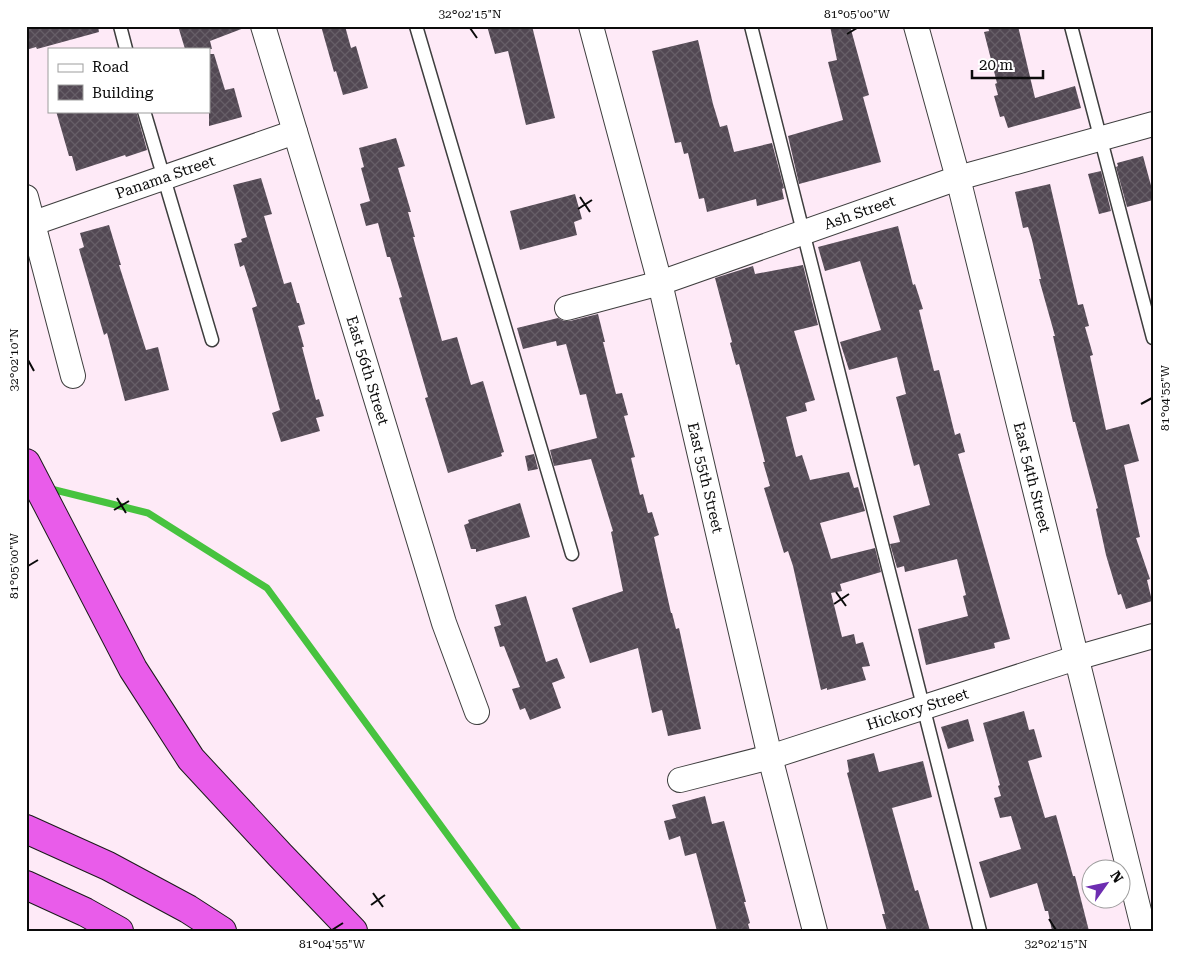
<svg xmlns="http://www.w3.org/2000/svg" width="1179" height="957" font-family="'Roboto Serif',serif">
<style>
.lines{fill:none;stroke-linecap:round;stroke-linejoin:round}
.stream{stroke:#47c33f;stroke-width:7}
.building{fill:url(#building-cross-hatch)}
.lane-casing{stroke:#3e3e3e;stroke-width:15}
.street-casing{stroke:#3e3e3e;stroke-width:26}
.highway-casing{stroke:#1c1c1c;stroke-width:30}
.lane{stroke:#fff;stroke-width:12}
.street{stroke:#fff;stroke-width:24}
.highway{stroke:#e95cea;stroke-width:28}
.ticks{fill:none;stroke:#0b0b0b;stroke-width:2}
.labels{text-anchor:middle;dominant-baseline:central;stroke-width:5;stroke-linejoin:round;paint-order:stroke}
.street-label{font-size:15px;fill:#0b0b0b;stroke:#fff}
.neatline{fill:none;stroke:#0b0b0b;stroke-width:2}
.ticks-label{font-size:12px;text-anchor:middle;fill:#0b0b0b}
</style>
<defs>
<pattern id="building-cross-hatch" width="8" height="8" patternUnits="userSpaceOnUse" patternTransform="scale(1.25)"><rect width="8" height="8" fill="#524853"/><path d="M0 0l8 8M0 8l8-8" fill="none" stroke="#665e67"/></pattern>
</defs>
<rect width="100%" height="100%" fill="#feeaf7"/>
<g class="lines">
<!-- stream -->
<path class="stream" d="M47 488 148 513 267 588 518 931"/>
</g>
<!-- building -->
<path class="building" d="M26 26H98L99 32 37 49 36 47 26 50Z
M178 26H244V28L210 41 212 49H185Z
M321 26H345L351 48 356 46 368 88 343 95 336 71 334 72Z
M487 26H532L555 118 526 125 508 51 495 54Z
M830 26H850L869 95 863 97 881 162 799 184 788 136 843 120 828 62 837 60Z
M988 26H1018L1035 98 1075 86 1081 108 1008 128 1004 116 1000 117 994 96 998 95 995 84 997 83 984 32 989 31Z
M698 40 713 104 720 127 727 125 734 152 772 143 784 188 782 189 784 199 757 206 756 199 707 212 704 198 699 199 688 153 684 154 681 142 675 143 652 51Z
M209 54H214L225 90 234 88 242 117 209 126Z
M56 111H136L147 150 126 157 125 155 76 171 72 156H69Z
M396 138 405 166 398 168 411 212H408L415 237H413L442 341 457 337 471 385 483 381 504 452 501 453 502 456 448 473 425 398 428 397 399 298 402 297 390 257H387L378 223 366 226 360 204 370 201 361 168 364 167 359 148Z
M1143 156 1153 193V200L1127 207 1116 167 1118 166 1117 163Z
M1101 171 1111 211 1099 214 1088 174Z
M261 178 272 214 264 216 284 284 291 282 297 303H299L305 324 298 326 304 347H302L316 400 319 399 324 416 316 418 320 431 281 442 272 413 280 410 252 308 257 306 244 265 240 267 234 244 242 242 241 239 247 237 233 185Z
M1050 184 1078 305 1083 304 1089 326 1085 327 1093 355 1090 356 1106 430 1129 424 1139 461 1124 465 1140 537 1136 538 1150 579 1147 580 1152 601 1126 609 1121 594 1118 595 1106 555 1096 509 1098 508 1075 422H1073L1053 336H1055L1039 279H1041L1032 240 1028 227 1023 228 1015 192Z
M575 194 582 219 574 222 577 235 520 250 510 211Z
M109 225 121 265H119L146 350 158 347 169 390 125 401 107 333 104 335 79 249 84 247 80 233Z
M898 226 913 285 915 284 923 309 919 310 934 371 939 370 955 435 960 433 965 452 958 454 1010 639 994 643 995 648 926 665 918 629 968 616 963 596 966 595 957 559 905 572 904 566 897 568 890 544 900 542 893 516 930 505 919 464 914 466 896 397 906 394 897 357 849 370 840 342 881 330 860 261 825 271 818 247Z
M803 265 818 325 794 331 815 400 805 403 807 411 786 417 796 457 802 455 810 480 849 472 854 488 858 487 865 511 820 523 831 559 875 548 881 572 840 584 842 591 831 593 842 637 854 634 856 644 863 642 870 666 862 667 866 680 827 690V688L821 690 793 566 788 551 784 553 764 488 770 486 763 462H765L739 364 736 365 730 343 732 342 715 278 753 266 755 274Z
M598 314 605 342H603L616 394 622 393 628 415 624 416 635 457 631 458 640 495 643 494 648 513 652 512 659 535 654 537 671 613H672L676 629 679 628 701 729 668 736 662 710 652 713 638 648 590 663 572 608 623 591 611 532 613 531 591 459 554 466 550 450 597 438 586 394 580 395 566 344 557 346 556 341 523 349 517 328 558 318 564 321H570Z
M534 454 538 469 528 471 525 456Z
M520 503 530 537 476 552V549H471L464 525 469 523 468 520Z
M526 596 546 662 557 658 565 678 552 683 561 708 530 720 525 708 520 710 512 689 520 687 504 646 500 647 494 627 501 625 495 605Z
M1024 711 1029 730 1034 729 1042 757 1028 761 1045 818 1056 815 1073 876H1075L1089 931H1052L1048 911H1045L1037 883 990 898 979 862 1021 849 1011 816 1000 818 994 798 1001 796 998 786 1000 785 983 723Z
M968 719 974 741 948 749 941 727Z
M874 753 879 772 923 761 932 797 892 808 915 891 918 890 930 931H887L882 914H885L847 773 849 772 847 760Z
M705 796 712 824 724 821 746 902H744L750 923 748 924 750 931H717L696 853 685 856 680 836 669 840 664 821 676 818 672 805Z"/>
<g class="lines">
<!-- lane casing -->
<g class="lane-casing">
<path id="lane" d="M120 26 126 49
M416 26 572 554
M751 26 980 931
M1071 26 1153 338
M144 111 212 340"/>
</g>
<!-- street casing -->
<g class="street-casing">
<g id="street">
<path id="s1" d="M263 26 444 623 477 712"/>
<path id="s2" d="M591 26 660 283 770 757 815 931"/>
<path id="s3" d="M916 26 958 178 1144 931"/>
<path d="M26 197 73 376"/>
<path id="s4" d="M34 223 295 132"/>
<path id="s5" d="M567 308 660 283 958 178 1153 124"/>
<path id="s6" d="M680 780 770 757 1076 658 1153 636"/>
</g>
</g>
<!-- highway casing -->
<g class="highway-casing">
<path id="highway" d="M26 463 133 669 191 759 280 855 353 931
M26 829 108 866 188 909 222 931
M26 885 85 912 119 931"/>
</g>
<!-- lane -->
<use href="#lane" class="lane"/>
<!-- street -->
<use href="#street" class="street"/>
<!-- highway -->
<use href="#highway" class="highway"/>
</g>
<!-- ticks -->
<path class="ticks" d="M470 28 477 38M847 34 857 28M580 197 590 212M578 209 592 200M28 360 34 371M1141 404 1152 398M117 498 126 513M114 510 129 501M28 566 38 560M836 592 846 606M834 604 849 594M373 893 383 907M371 905 385 895M1049 919 1056 930M332 930 343 923"/>
<g class="labels">
<!-- street labels -->
<g class="street-label">
<text stroke="none"><textPath href="#s4" startOffset="139">Panama Street</textPath></text>
<text stroke="none"><textPath href="#s5" startOffset="308">Ash Street</textPath></text>
<text stroke="none"><textPath href="#s1" startOffset="360">East 56th Street</textPath></text>
<text stroke="none"><textPath href="#s2" startOffset="466">East 55th Street</textPath></text>
<text stroke="none"><textPath href="#s3" startOffset="466">East 54th Street</textPath></text>
<text stroke="none"><textPath href="#s6" startOffset="248">Hickory Street</textPath></text>
</g>
</g>
<!-- border -->
<rect width="1179" height="957" fill="none" stroke="#ffffff" stroke-width="55"/>
<!-- legend -->
<rect x="48" y="48" width="162" height="65" fill="#ffffff" stroke="#9d9d9d"/>
<rect x="58" y="64" width="25" height="8" fill="#ffffff" stroke="#9d9d9d"/>
<text x="92" y="72" font-size="15" fill="#0b0b0b">Road</text>
<rect x="58" y="85" width="25" height="15" fill="url(#building-cross-hatch)" stroke="#9d9d9d"/>
<text x="92" y="98" font-size="15" fill="#0b0b0b">Building</text>
<!-- north arrow -->
<g transform="translate(1106 884) rotate(57)"><circle r="24" fill="#ffffff" stroke="#9d9d9d"/>
<path d="M0-4L9 19L0 12L-9 19Z" fill="#6d2db1"/>
<text y="-8" font-size="14" font-weight="bold" text-anchor="middle" fill="#0b0b0b">N</text>
</g>
<!-- scale -->
<path d="M972 70v8h71v-8" fill="none" stroke="#0b0b0b" stroke-width="2.5"/>
<text x="979" y="70" font-size="15" fill="#0b0b0b" stroke="#ffffff" stroke-width="4" paint-order="stroke">20 m</text>
<rect x="28" y="28" width="1124" height="902" class="neatline"/>
<g class="ticks-label">
<text x="470" y="18">32°02'15"N</text>
<text x="857" y="18">81°05'00"W</text>
<text transform="translate(14 360) rotate(-90)" y="4">32°02'10"N</text>
<text transform="translate(1165 398) rotate(-90)" y="4">81°04'55"W</text>
<text transform="translate(14 566) rotate(-90)" y="4">81°05'00"W</text>
<text x="332" y="948">81°04'55"W</text>
<text x="1056" y="948">32°02'15"N</text>
</g>
</svg>
